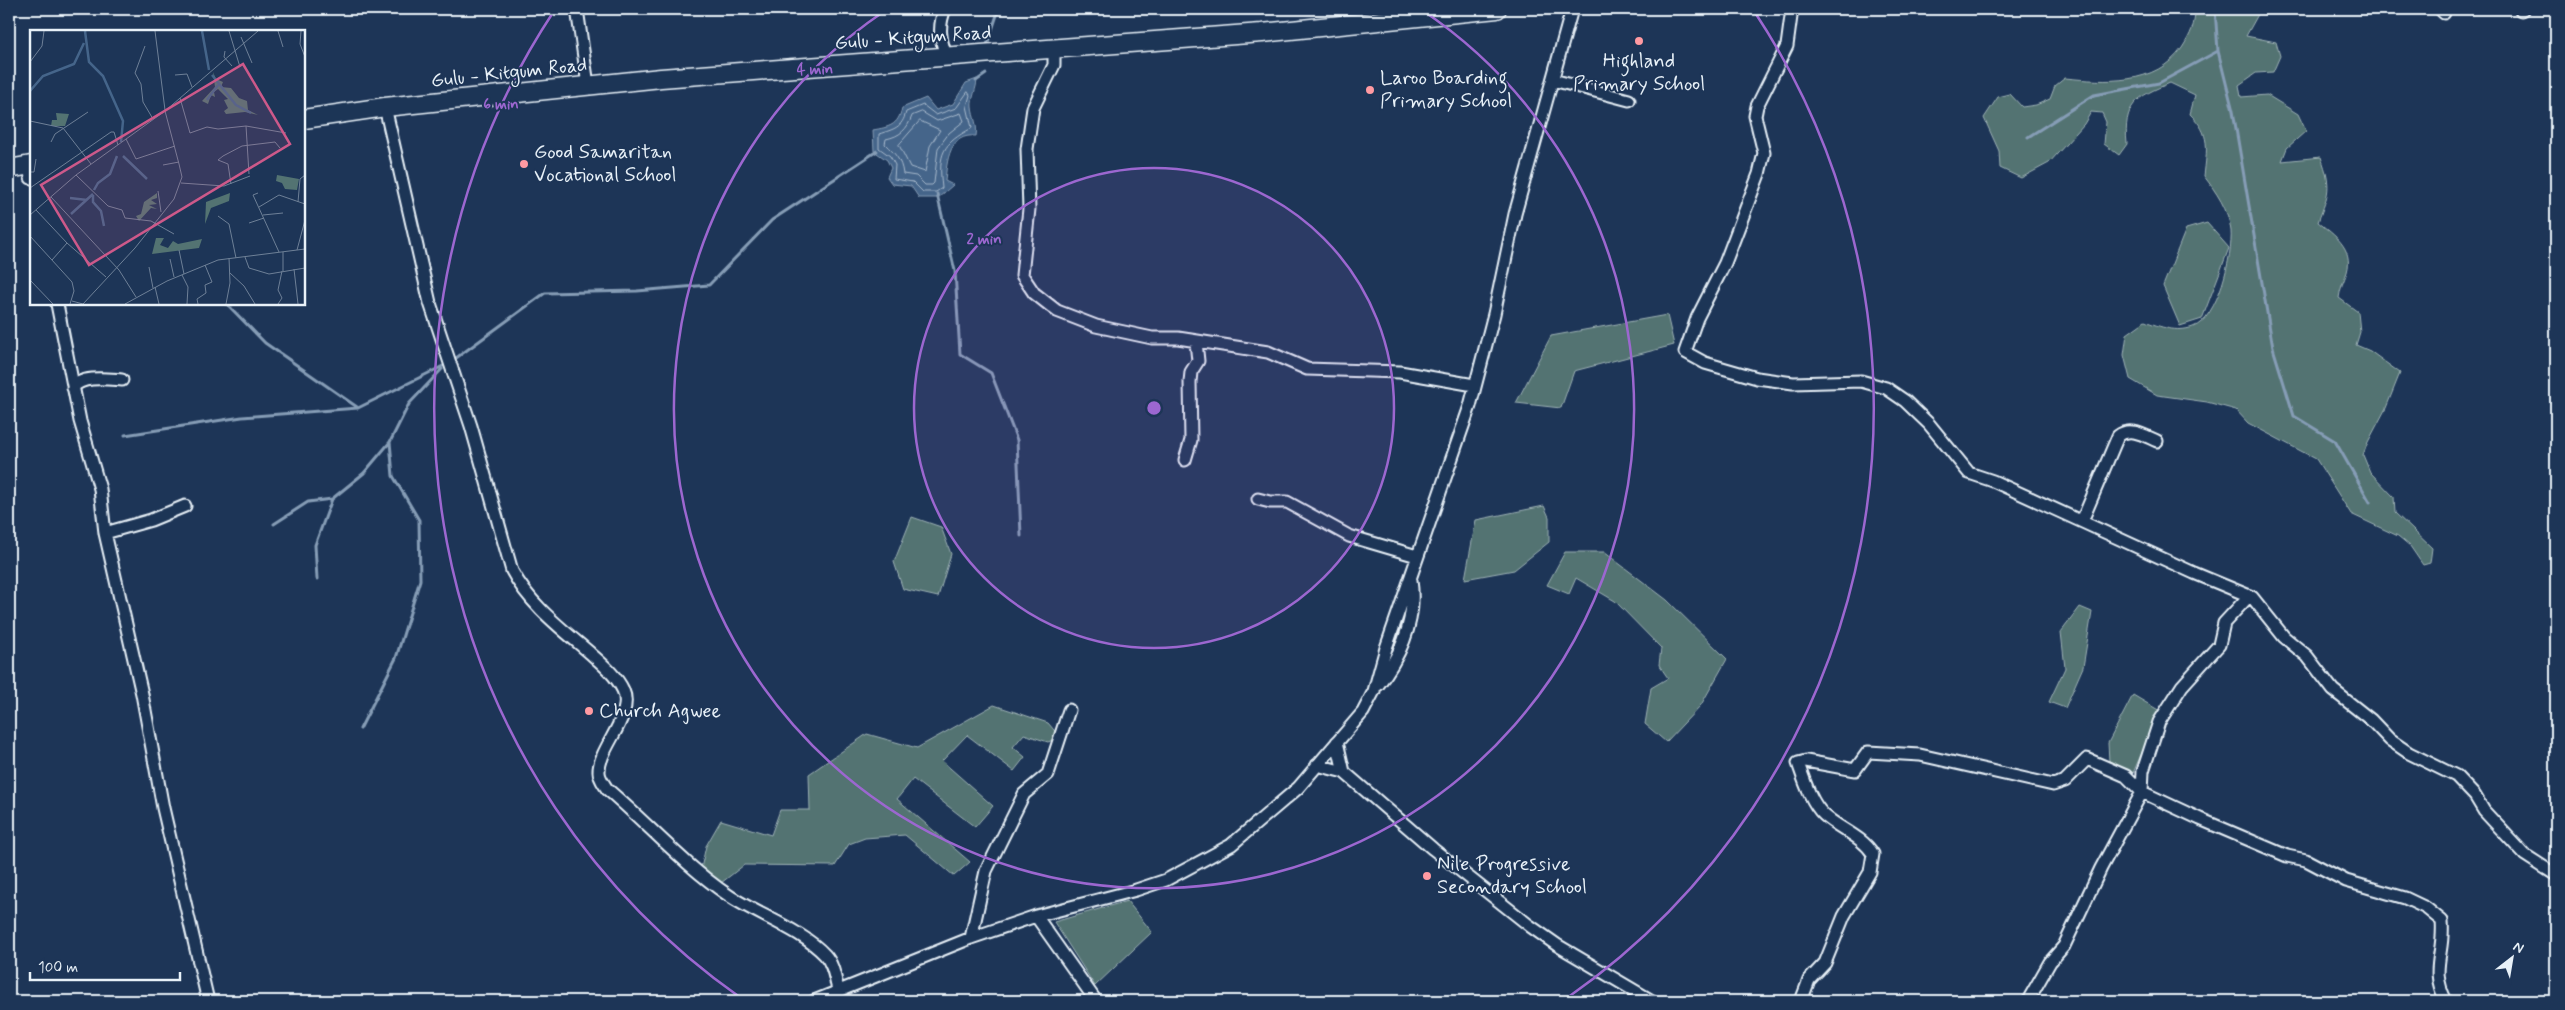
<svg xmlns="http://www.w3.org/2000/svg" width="2565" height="1010" font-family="Mynerve,sans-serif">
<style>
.green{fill:#537372;stroke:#9eb2b5}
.water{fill:#45658a;stroke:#869db6}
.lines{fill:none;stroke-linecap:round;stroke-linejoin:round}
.shore{stroke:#a7b9cc;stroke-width:1}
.stream{stroke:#869db6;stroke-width:3}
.street-casing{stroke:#e8f1f8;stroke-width:15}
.primary-casing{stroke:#e8f1f8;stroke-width:21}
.street{stroke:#1d3557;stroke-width:11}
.primary{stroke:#1d3557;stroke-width:18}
.ring{fill:none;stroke:#9c67d0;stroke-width:2.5}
.poi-dot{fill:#ff9aa2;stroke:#1d3557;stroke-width:2}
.labels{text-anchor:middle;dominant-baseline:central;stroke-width:4;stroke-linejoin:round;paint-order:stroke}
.street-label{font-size:20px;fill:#e8f1f8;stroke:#1d3557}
.poi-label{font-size:20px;fill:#e8f1f8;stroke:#1d3557;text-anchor:start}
.inset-river{fill:none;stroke:#45658a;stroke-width:2.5}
.inset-road{fill:none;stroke:#6e8097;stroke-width:1}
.view{fill:#cd598a;fill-opacity:0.15;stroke:#cd598a;stroke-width:2.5}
.inset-edge{fill:none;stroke:#e8f1f8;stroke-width:2.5}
.centre{fill:#9c67d0;stroke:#1d3557;stroke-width:2.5}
.ring-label{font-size:15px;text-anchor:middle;font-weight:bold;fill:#9c67d0;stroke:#1d3557;stroke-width:4;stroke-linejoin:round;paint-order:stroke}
</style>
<rect width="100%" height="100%" fill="#1d3557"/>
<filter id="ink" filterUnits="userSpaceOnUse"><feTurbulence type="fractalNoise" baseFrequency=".02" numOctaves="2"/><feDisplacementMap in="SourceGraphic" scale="10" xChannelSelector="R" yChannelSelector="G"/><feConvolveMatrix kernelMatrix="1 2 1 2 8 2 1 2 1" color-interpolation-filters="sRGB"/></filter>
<g filter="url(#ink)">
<!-- green -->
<path class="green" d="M2195 9H2261L2246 36 2276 42 2280 56 2273 72 2256 73 2239 85 2241 97 2267 95 2298 114 2306 131 2287 148 2282 161 2321 157C2332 188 2329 192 2318 222 2334 235 2354 248 2347 272 2344 281 2340 288 2339 298L2358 312 2360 332 2356 345 2370 351 2400 373 2386 408 2368 442 2363 455 2370 472 2394 497 2395 513 2432 548 2430 563 2423 565 2410 546 2398 536 2351 514 2316 459 2248 423 2236 410 2207 402 2157 395 2130 379 2124 355 2127 334 2145 321C2160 327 2177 333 2193 327 2218 319 2233 254 2231 231 2229 210 2216 192 2204 176 2207 149 2211 134 2190 114L2195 95 2170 83C2136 97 2123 104 2127 144L2119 155 2104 144 2106 122 2102 113 2091 112 2084 124 2049 163 2021 178 2000 168 1999 151 1984 118 1998 97 2010 94 2022 107 2036 105 2050 99 2055 86 2065 78C2106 82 2155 86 2182 48 2191 34 2195 25 2195 9Z
M2207 223 2229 248 2202 319 2180 326 2163 286 2186 229Z
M1667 315 1674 345 1574 371 1561 408 1516 403 1551 336Z
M1544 506 1549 517V542L1514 570 1465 579 1476 520Z
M912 517 941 527 951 554 938 597 903 589 894 562Z
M1565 552H1604L1667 600 1727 659 1701 705 1666 742 1645 724 1651 688 1668 678 1659 665 1661 648 1615 601 1576 578 1569 594 1547 585Z
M2080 607 2092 612 2083 667 2065 708 2049 702 2065 668 2061 632Z
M2133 695 2160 711 2133 773 2109 761 2108 743Z
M994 705 1048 723 1060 737 1048 742 1024 734 1013 747 1025 757 1014 771 967 735 942 761 993 806 975 827 913 779 897 799 970 862 954 876 905 835 865 838 849 844 835 866 744 865 721 883 700 873 706 846 721 820 771 835 780 810H810L809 774 867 734 917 748Z
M1127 901 1152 932 1095 986 1054 922Z"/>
<!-- water -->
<path class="water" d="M977 79C977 88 971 99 972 107 973 118 978 124 976 136 949 133 947 161 945 181L953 185 938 198H919L911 186 892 184 887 177 891 168 887 160 874 151 873 130C889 127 898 126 902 108L926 98 936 110 953 104 966 83Z"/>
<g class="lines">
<!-- shore -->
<path class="shore" d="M968 92 970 95 967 106 972 128C942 144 938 153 942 188L936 192H923L913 182 894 179 895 165 890 156 879 148V134C894 129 902 128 906 112L923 105 936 115 956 108Z
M922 112 937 121 961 113 964 121 949 133 938 148 934 183 932 185H925L916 176 903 174C901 159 895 154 885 144L886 139C900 136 907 130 912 116Z
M920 121 940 130 930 146 925 172 910 167 899 145Z"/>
<!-- stream -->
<path class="stream" d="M2215 9 2218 51 2233 111 2273 348 2294 416 2335 441 2370 502
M986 48 999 9
M976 81 986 74
M2028 137 2094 95 2159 83 2218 51
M937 194 955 271 960 354 991 373 1017 440 1021 536
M227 304 265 343 357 407
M452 361 545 293 637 291 709 285 772 220 877 151
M125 435 242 417 358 408 447 364
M274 524 308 502 332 499 364 473 390 442
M317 579 315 545 332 499
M360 729 396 658 420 580 419 520 393 476 390 442 409 404 442 369"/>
<!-- street casing -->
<g class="street-casing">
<path id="street" d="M577 9 588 85
M945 9C938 26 940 38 946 56
M1792 9 1787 46 1757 106 1755 116 1764 153 1759 174 1725 263 1697 318 1685 352 1705 363 1757 378 1793 383 1861 381 1886 388 1905 401 1929 424 1969 473 1993 481 2194 573 2252 597 2284 637 2307 656 2333 690 2371 720 2390 740 2409 753 2456 776 2475 796 2484 811 2525 855 2556 875
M2440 9 2444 13
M2521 10 2523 9
M1054 48V65L1033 108 1027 149 1029 209 1022 275 1034 293 1057 311 1096 326 1152 338H1178L1268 352 1307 369 1400 372 1474 385
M1553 80 1629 100
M385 107 430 303 471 426 512 571C530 605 561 628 590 653 601 663 616 675 623 690 635 716 598 748 599 772 599 778 604 784 607 789 648 824 683 864 728 895 757 915 801 929 825 955 836 967 835 987 842 1001
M29 165 31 178
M57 304 80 421 100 489 105 533 142 694 163 808 208 1001
M73 388C81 375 108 379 122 380
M1185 460 1191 440 1190 382 1191 372 1198 361 1196 342
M1258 499 1270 502H1287L1349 536 1417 556
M2082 521 2118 436C2130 426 2145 436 2157 441
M105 533 151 520 185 506
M1378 685C1402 654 1417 620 1411 580
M1337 742 1344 772
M1317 765 1344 772 1433 849 1530 926 1557 945 1652 1001
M1036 916 1096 1001
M971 938 986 871 1024 794 1048 774 1069 710
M814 1001 971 938 1036 916 1136 890 1166 880 1194 865 1231 845 1298 788 1363 712 1374 691 1386 648 1470 406 1494 314 1515 214 1572 9
M1801 1001 1809 980 1825 963 1844 916 1870 872 1873 854C1862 836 1839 829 1824 815 1811 803 1804 780 1798 763L1806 761 1855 770 1868 752 1920 755 2053 785 2065 781 2087 759 2126 776 2142 792 2200 819 2287 856 2306 860 2346 881 2405 898 2426 908 2442 921C2445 955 2429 968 2446 1001
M2030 1001V997L2050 962 2064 946 2101 868 2142 792 2143 771 2159 722 2182 686 2219 645 2224 623 2249 596"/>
</g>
<!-- primary casing -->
<g class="primary-casing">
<path id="primary" d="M304 119 385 107 661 78 1262 33 1497 9
M9 169 31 165"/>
</g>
<!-- street -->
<use href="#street" class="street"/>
<!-- primary -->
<use href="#primary" class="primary"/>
</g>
</g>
<!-- distance rings -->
<circle cx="1154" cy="408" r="240" fill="#9c67d0" fill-opacity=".12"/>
<g class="ring">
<circle cx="1154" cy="408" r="240"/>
<path d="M1422 10A480 480 0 1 1 886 10"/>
<path d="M741 998A720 720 0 0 1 554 11M1754 11A720 720 0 0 1 1567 998"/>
</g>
<!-- markers -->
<g class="poi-dot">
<circle cx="1639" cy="41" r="5"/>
<circle cx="1370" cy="90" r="5"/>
<circle cx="524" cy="164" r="5"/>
<circle cx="589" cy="711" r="5"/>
<circle cx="1427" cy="876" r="5"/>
</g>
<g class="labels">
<!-- street labels -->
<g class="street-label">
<text transform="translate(913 38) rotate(-4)">Gulu - Kitgum Road</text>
<text transform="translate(509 73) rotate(-6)">Gulu - Kitgum Road</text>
</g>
<!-- poi labels -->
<g class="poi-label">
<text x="1639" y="61" text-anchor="middle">Highland<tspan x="1639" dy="23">Primary School</tspan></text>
<text x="1380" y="78">Laroo Boarding<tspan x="1380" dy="23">Primary School</tspan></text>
<text x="534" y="152">Good Samaritan<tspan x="534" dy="23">Vocational School</tspan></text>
<text x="599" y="711">Church Agwee</text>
<text x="1437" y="864">Nile Progressive<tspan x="1437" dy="23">Secondary School</tspan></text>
</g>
</g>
<!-- overview -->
<g transform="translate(30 30)">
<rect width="275" height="275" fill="#1d3557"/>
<path d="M183 42 186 49 193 52 191 57 201 58 209 68 217 71 218 80 228 85 215 82 196 84 194 81 198 78 194 70 198 69 188 59 184 62 185 67 181 65 178 74 172 71 185 57ZM26 83 39 84 35 96H21L22 90H27ZM247 145 269 149 267 160 255 159 252 153 246 151ZM127 163V168L121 170 127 174 119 175 127 179 121 178 109 191 106 186 111 184 114 172ZM200 163 199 171 181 178 175 194 176 172ZM126 208H134L130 215 138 218 143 211 148 214 172 209 169 218 122 224Z" fill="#537372"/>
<path class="inset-river" d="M55 1 59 32 73 46 93 91 91 112M172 1 179 40M182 45 206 75 221 83M0 61 13 46 44 34 54 13M177 70 188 55M93 126 117 149M64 160 68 153 80 144 87 126M63 165V172L71 181 74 196M40 168 57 170M41 184 63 164"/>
<path class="inset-road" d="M125 1 135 80M199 1 210 37M248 1 253 17M271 1 270 14 275 27M211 7 222 33M115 16 105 43 111 54 113 72 123 89M195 21 194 27 202 36M0 32 12 16 14 1M145 45 157 44 162 57M150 68 160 103 177 97 188 99 216 96 256 103M135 81 149 134M0 91 33 98 61 134M216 96 219 144M96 109 106 129 145 116M21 112 25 104 58 82M133 135 149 132M0 142H4L6 129M46 145 78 176 92 180 95 188 121 191 144 204M151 153 194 156 220 146M201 154 198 134 188 130 193 126 212 116 245 112 250 118M0 158 81 102H84L88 115M128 161 131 182M228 163 223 165 249 222M21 167 89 240 106 267M268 172 270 149 275 145M229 177 249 165 275 174M6 180 37 213 22 230M0 185 46 145 135 81 228 1M233 185 253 183M188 186 199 194 206 228M219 193 234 188M0 206 42 252 44 261 40 274M37 213 76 247M149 220 154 244M267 220 275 190M215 227 219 238 239 244 275 238M140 229 144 247M119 237 123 258M264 239 268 274M253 241V222M200 243 214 256 225 274M152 245 158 257 157 274M0 250 23 274M125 257 129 274M42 271 53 274 105 218 144 169 152 147 149 134M95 274 137 251 188 230 275 219M168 274 167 269 176 263 175 255 182 252 175 235M196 274 200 253 199 228M248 274 252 268 248 260 252 241"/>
<path class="view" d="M213 34 260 114 59 235 11 155Z"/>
<rect width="275" height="275" class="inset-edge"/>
</g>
<circle cx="1154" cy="408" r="8" class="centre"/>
<g class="ring-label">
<text x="815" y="74">4 min</text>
<text x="501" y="109">6 min</text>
<text x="984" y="244">2 min</text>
</g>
<!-- margin -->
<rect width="2565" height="1010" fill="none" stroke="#1d3557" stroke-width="30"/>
<rect x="15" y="15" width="2535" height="980" fill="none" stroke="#e8f1f8" stroke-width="2" filter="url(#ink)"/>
<!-- north arrow -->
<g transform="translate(2512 958) rotate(31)" stroke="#1d3557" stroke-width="4" paint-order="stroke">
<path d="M0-4L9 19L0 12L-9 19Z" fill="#e8f1f8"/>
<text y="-8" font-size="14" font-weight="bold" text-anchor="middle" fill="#e8f1f8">N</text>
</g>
<!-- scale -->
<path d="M30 972v8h150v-8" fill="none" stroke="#e8f1f8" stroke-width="2.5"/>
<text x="38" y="972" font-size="15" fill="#e8f1f8" stroke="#1d3557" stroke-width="4" paint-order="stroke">100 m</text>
</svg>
